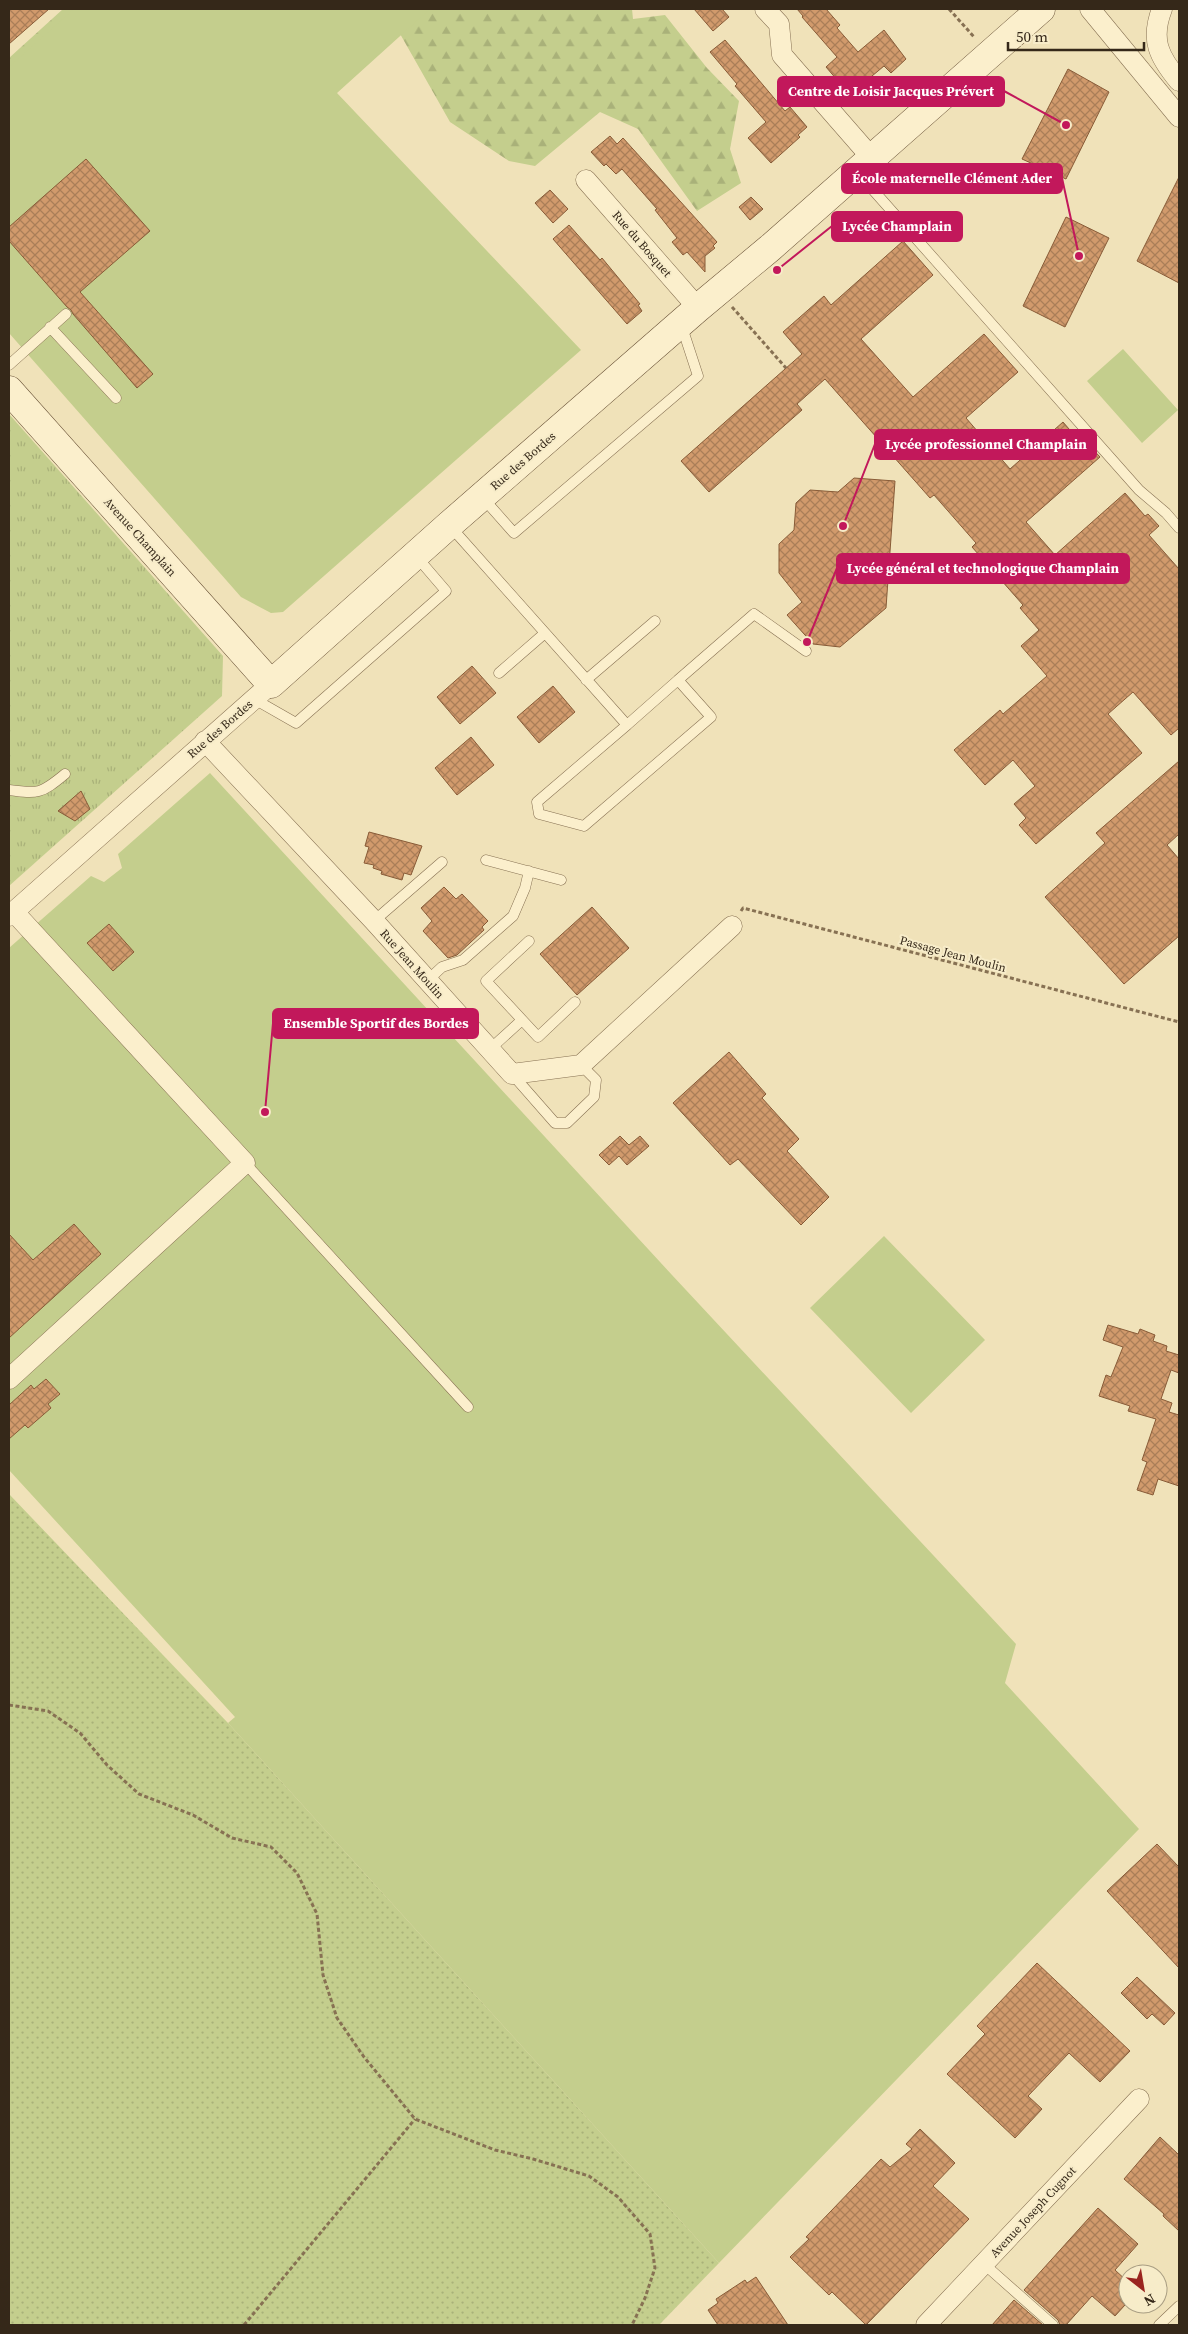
<svg xmlns="http://www.w3.org/2000/svg" width="1188" height="2334" font-family="'Source Serif 4',serif">
<style>
.grass{fill:url(#grass-dots)}
.forest{fill:url(#forest-firs)}
.park{fill:url(#park-tufts)}
.garden{fill:#c4ce8d}
.building{fill:url(#building-cross-hatch);stroke:#885b37}
.lines{fill:none;stroke-linecap:round;stroke-linejoin:round}
.lane-casing{stroke:#877153;stroke-width:11}
.street-casing{stroke:#877153;stroke-width:21}
.secondary-casing{stroke:#695237;stroke-width:29}
.path{stroke:#877153;stroke-width:3;stroke-dasharray:4 2.5;stroke-linecap:butt}
.lane{stroke:#fbefcc;stroke-width:10}
.street{stroke:#fbefcc;stroke-width:20}
.secondary{stroke:#fbefcc;stroke-width:28}
.labels{text-anchor:middle;dominant-baseline:central;stroke-width:4;stroke-linejoin:round;paint-order:stroke}
.street-label{font-size:12px;fill:#352819;stroke:#f7ecc9}
.leader{fill:none;stroke:#c2185b;stroke-width:2}
.callout-dot{fill:#c2185b;stroke:#f7ecc9;stroke-width:2}
.callout{fill:#c2185b;stroke:#c2185b;stroke-width:2}
.callout-label{font-size:14px;text-anchor:middle;font-weight:bold;fill:#fff}
</style>
<defs>
<pattern id="grass-dots" width="8" height="8" patternUnits="userSpaceOnUse" patternTransform="scale(1.25)"><rect width="8" height="8" fill="#c4ce8d"/><path d="M2 2h.1M6 6h.1" fill="none" stroke="#a9b179" stroke-width="1.8" stroke-linecap="round"/></pattern>
<pattern id="forest-firs" width="22" height="20" patternUnits="userSpaceOnUse" patternTransform="scale(1.25)"><rect width="22" height="20" fill="#c4ce8d"/><path d="M5 1l3.5 6h-7zM16 11l3.5 6h-7z" fill="#a9b179"/></pattern>
<pattern id="park-tufts" width="24" height="20" patternUnits="userSpaceOnUse" patternTransform="scale(1.25)"><rect width="24" height="20" fill="#c4ce8d"/><path d="M3 7l-1-3M5 7V3M7 7l1-3M15 17l-1-3M17 17v-4M19 17l1-3" fill="none" stroke="#a9b179"/></pattern>
<pattern id="building-cross-hatch" width="8" height="8" patternUnits="userSpaceOnUse" patternTransform="scale(1.25)"><rect width="8" height="8" fill="#d19a6c"/><path d="M0 0l8 8M0 8l8-8" fill="none" stroke="#aa7e58"/></pattern>
</defs>
<rect width="100%" height="100%" fill="#f0e2b9"/>
<!-- grass -->
<path class="grass" d="M9 1494 228 1723 719 2263 659 2325H9Z"/>
<!-- forest -->
<path class="forest" d="M63 9H632L633 19 665 15 707 68 739 101 730 149 741 183 697 211 638 129 600 112 535 166 509 161 450 122 399 32 9 152V58Z"/>
<!-- park -->
<path class="park" d="M9 414 223 656 222 696 9 886Z"/>
<!-- garden -->
<path class="garden" d="M74 9H430L337 93 581 350 283 612 271 613 241 597 9 333V67Z
M1123 349 1178 410 1142 443 1087 381Z
M210 773 672 1275 1016 1644 1005 1683 1139 1829 719 2263 228 1723 235 1717 9 1470V948L91 876 104 882 122 868 118 854Z
M884 1236 985 1340 911 1413 810 1308Z"/>
<!-- building -->
<path class="building" d="M9 9H49L9 44Z
M694 9H722L729 17 713 31Z
M797 9H826L840 25 837 28 858 52 884 30 906 59 891 73 884 66 860 86 862 88 850 95 826 67 837 57 802 17 803 16Z
M725 40 785 111 790 107 807 127 798 135 800 137 771 163 748 138 766 122 735 86 737 84 710 52Z
M1068 69 1109 92 1066 179 1022 159Z
M610 136 617 144 623 138 717 242 713 246 715 248 705 256V272L687 252 683 255 672 242 677 238 655 210 657 209 622 169 616 174 606 164 604 166 591 152Z
M86 159 150 231 80 292 153 374 137 388 73 314 71 310 67 307 9 241V227Z
M1179 177V283L1137 261Z
M550 190 568 209 553 223 535 203Z
M751 197 763 209 750 220 739 207Z
M1066 217 1109 238 1065 327 1023 306Z
M569 225 600 260 602 258 640 304 638 305 642 311 627 324 553 239Z
M903 241 933 275 861 339 913 397 984 334 1018 372 966 418 1010 469 1063 422 1082 444 1085 441 1100 457 1026 522 1055 555 1125 493 1145 516 1148 514 1159 526 1149 535 1179 569V728L1171 735 1133 692 1108 714 1142 753 1036 844 1019 825 1026 818 1014 804 1035 786 1013 760 985 785 954 750 1000 710 1003 714 1047 676 1021 646 1039 630 1020 608 1023 605 972 547 976 543 934 495 930 498 825 379 797 404 802 410 709 492 681 461 802 354 783 332 824 296 831 305Z
M854 478 895 481 886 608 840 647 813 644 787 615 802 602 779 573V544L794 530 796 503 810 490 838 492Z
M472 666 496 693 460 724 437 697Z
M553 686 575 712 539 743 517 717Z
M471 737 494 765 457 795 435 768Z
M1179 761V834L1167 845 1179 859V936L1124 984 1045 897 1105 843 1096 833Z
M81 791 90 809 75 821 58 811Z
M369 832 422 846 411 875 404 873 402 880 381 874 382 871 373 868 374 865 364 863 369 847 365 846Z
M444 887 456 899 462 894 488 921 482 927 484 930 457 955 448 958 423 931 432 921 421 908Z
M592 907 629 948 577 995 540 954Z
M109 924 134 952 113 971 87 943Z
M729 1052 766 1094 762 1098 799 1139 787 1151 829 1197 801 1225 738 1159 730 1165 673 1103Z
M620 1136 629 1145 640 1136 649 1146 627 1165 619 1156 609 1165 599 1155Z
M74 1224 101 1254 9 1338V1234L33 1260Z
M1108 1325 1138 1334 1140 1329 1155 1335 1153 1341 1167 1346 1166 1351 1179 1355V1373L1171 1370 1161 1399 1172 1403 1169 1412 1179 1415V1486L1158 1479 1153 1495 1137 1490 1147 1462 1142 1460 1156 1419 1128 1411 1130 1406 1099 1396 1106 1375 1111 1377 1123 1347 1103 1340Z
M46 1379 60 1394 48 1404 51 1408 28 1428 25 1425 9 1439V1405L31 1385 34 1389Z
M1157 1844 1179 1867V1968L1107 1891Z
M1037 1963 1130 2051 1100 2082 1069 2053 1028 2096 1042 2109 1015 2138 947 2074 985 2034 977 2026Z
M1137 1977 1175 2013 1164 2025 1152 2014 1147 2019 1121 1993Z
M920 2129 955 2163 933 2186 969 2219 866 2325 832 2292 829 2295 790 2257 809 2239 806 2237 881 2159 890 2167 912 2149 906 2144Z
M1160 2137 1179 2155V2231L1163 2216 1164 2214 1124 2179Z
M1098 2208 1138 2244 1115 2270 1128 2282V2294L1122 2301 1125 2305 1115 2316 1092 2296 1066 2325H1060L1058 2320 1024 2290Z
M756 2277 788 2325H718L708 2310 718 2303 716 2299 745 2280 747 2283Z
M1014 2300 1043 2325H992Z"/>
<g class="lines">
<!-- lane casing -->
<g class="lane-casing">
<path id="lane" d="M858 173 1139 490 1166 513 1179 528
M50 327 116 398
M9 365 66 314
M483 498 514 533 698 376 681 324
M450 526 627 725 537 802 539 814 584 826 711 717 678 680 627 725
M499 673 545 633
M586 680 655 621
M678 680 754 614 806 651
M254 699 296 723 446 591 416 556
M9 790C38 794 41 794 65 774
M486 860 561 880
M374 921 442 862
M529 941 486 981 538 1037 575 1002
M427 981 442 967 463 960 513 916 525 888 529 871
M489 1050 522 1020
M512 1074 555 1123H567L594 1097 596 1080 581 1065
M245 1163 468 1407
M984 2264 1053 2325
M1159 2325 1179 2306"/>
</g>
<!-- street casing -->
<g class="street-casing">
<path id="street" d="M765 9 779 24 782 55 871 157
M1090 9 1179 117
M1162 9C1150 40 1159 57 1179 81
M586 180 698 308
M205 741 374 921 512 1074 581 1065 732 926
M9 916 271 684
M9 1379 245 1163 14 912
M926 2325 1139 2099"/>
</g>
<!-- secondary casing -->
<g class="secondary-casing">
<path id="secondary" d="M9 390 271 684 449 525 698 308 770 248 1041 9"/>
</g>
<!-- path -->
<path class="path" d="M949 9 975 38
M732 307 786 368
M741 911 743 908 1179 1022
M9 1705 48 1711 80 1733 107 1765 139 1794 193 1815 232 1838 271 1847 297 1873 317 1914 323 1975 337 2018 364 2057 415 2119 495 2150 533 2159 589 2176 618 2197 650 2234 655 2268 645 2298 632 2325
M244 2325 415 2119"/>
<!-- lane -->
<use href="#lane" class="lane"/>
<!-- street -->
<use href="#street" class="street"/>
<!-- secondary -->
<use href="#secondary" class="secondary"/>
</g>
<g class="labels">
<!-- street labels -->
<g class="street-label">
<text transform="translate(642 244) rotate(49)">Rue du Bosquet</text>
<text transform="translate(523 461) rotate(-41)">Rue des Bordes</text>
<text transform="translate(140 537) rotate(48)">Avenue Champlain</text>
<text transform="translate(220 729) rotate(-41)">Rue des Bordes</text>
<text transform="translate(953 954) rotate(15)">Passage Jean Moulin</text>
<text transform="translate(412 964) rotate(48)">Rue Jean Moulin</text>
<text transform="translate(1033 2212) rotate(-47)">Avenue Joseph Cugnot</text>
</g>
</g>
<!-- callouts -->
<path class="leader" d="M1066 125L1004 91M1079 256L1062 178M777 270L832 226M843 526L875 444M807 642L837 568M265 1112L273 1023"/>
<g class="callout-dot">
<circle cx="1066" cy="125" r="5"/>
<circle cx="1079" cy="256" r="5"/>
<circle cx="777" cy="270" r="5"/>
<circle cx="843" cy="526" r="5"/>
<circle cx="807" cy="642" r="5"/>
<circle cx="265" cy="1112" r="5"/>
</g>
<g class="callout">
<rect x="778" y="77" width="226" height="29" rx="5"/>
<rect x="842" y="164" width="220" height="29" rx="5"/>
<rect x="832" y="212" width="130" height="29" rx="5"/>
<rect x="875" y="430" width="221" height="29" rx="5"/>
<rect x="837" y="554" width="292" height="29" rx="5"/>
<rect x="273" y="1009" width="205" height="29" rx="5"/>
</g>
<g class="callout-label">
<text x="891" y="96">Centre de Loisir Jacques Prévert</text>
<text x="952" y="183">École maternelle Clément Ader</text>
<text x="897" y="231">Lycée Champlain</text>
<text x="986" y="449">Lycée professionnel Champlain</text>
<text x="983" y="573">Lycée général et technologique Champlain</text>
<text x="376" y="1028">Ensemble Sportif des Bordes</text>
</g>
<!-- border -->
<rect width="1188" height="2334" fill="none" stroke="#352819" stroke-width="20"/>
<!-- north arrow -->
<g transform="translate(1143 2289) rotate(149)"><circle r="24" fill="#f7ecc9" stroke="#a99e83"/>
<path d="M0-4L9 19L0 12L-9 19Z" fill="#9a241f"/>
<text y="-8" font-size="14" font-weight="bold" text-anchor="middle" fill="#352819">N</text>
</g>
<!-- scale -->
<path d="M1008 42v8h136v-8" fill="none" stroke="#352819" stroke-width="2.5"/>
<text x="1016" y="42" font-size="15" fill="#352819" stroke="#f7ecc9" stroke-width="4" paint-order="stroke">50 m</text>
</svg>
